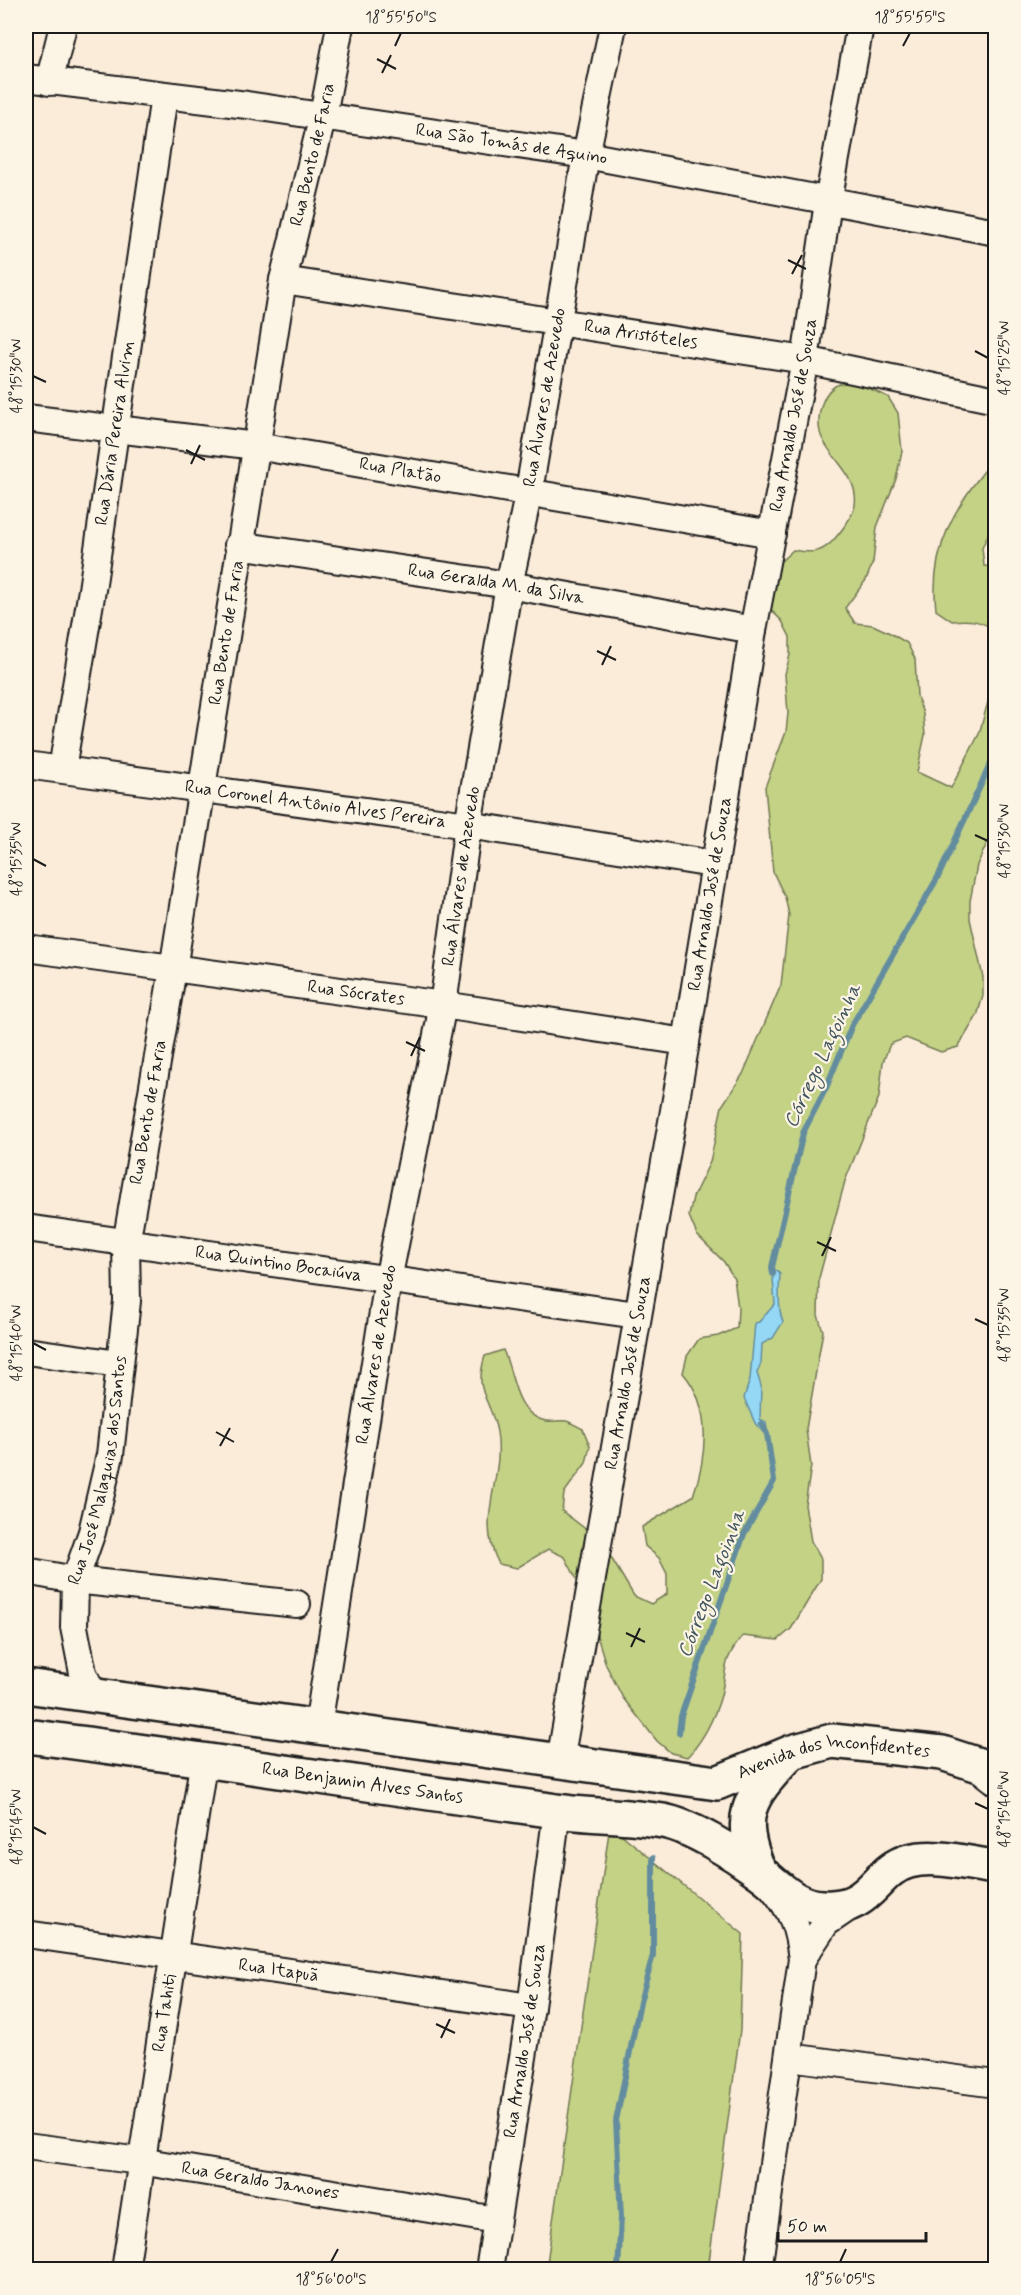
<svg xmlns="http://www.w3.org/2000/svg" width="1021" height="2295" font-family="Mynerve,sans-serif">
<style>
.green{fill:#c4d286;stroke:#707751;stroke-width:1.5}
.water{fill:#94d8f6;stroke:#648d9f;stroke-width:1.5}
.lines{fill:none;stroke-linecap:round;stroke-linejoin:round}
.stream{stroke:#648d9f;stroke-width:6}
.minor-casing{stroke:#1c1c1c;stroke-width:30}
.major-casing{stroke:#1c1c1c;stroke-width:38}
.minor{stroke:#fcf5e5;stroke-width:26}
.major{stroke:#fcf5e5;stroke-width:33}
.ticks{fill:none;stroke:#1c1c1c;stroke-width:2}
.labels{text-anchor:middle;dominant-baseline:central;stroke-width:4.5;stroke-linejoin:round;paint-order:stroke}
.street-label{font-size:18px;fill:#1c1c1c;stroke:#fcf5e5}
.water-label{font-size:20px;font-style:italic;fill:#40545d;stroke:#fcf5e5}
.neatline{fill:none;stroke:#1c1c1c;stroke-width:2}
.ticks-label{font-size:15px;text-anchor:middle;fill:#1c1c1c}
</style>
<rect width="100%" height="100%" fill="#fbebd9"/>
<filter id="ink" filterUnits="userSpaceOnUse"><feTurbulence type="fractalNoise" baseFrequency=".0167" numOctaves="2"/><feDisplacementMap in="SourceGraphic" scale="12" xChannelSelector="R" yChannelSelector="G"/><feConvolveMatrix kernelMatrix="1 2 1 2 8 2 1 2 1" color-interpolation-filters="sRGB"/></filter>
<g filter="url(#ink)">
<!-- green -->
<path class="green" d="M853 381 888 397 898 413 902 451 896 479 877 527 873 562 866 580 845 608 855 623 873 625 890 633 907 643 915 659 917 696 923 714 925 735 917 772 951 788 979 734 995 677V826L977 865 970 901V919L983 977V996L977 1016 958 1047 941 1052 906 1038 890 1044 883 1062 879 1097 845 1181 819 1278 818 1315 823 1331 806 1429 811 1466 805 1505 811 1541 821 1559V1579L791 1629 778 1640 743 1636C718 1664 729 1676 718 1705 711 1724 701 1743 687 1757L671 1753 657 1741 623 1698 606 1665 584 1593 565 1557 548 1549 517 1568 499 1564C474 1518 505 1480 497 1432 491 1398 473 1394 485 1356L503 1350C514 1373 514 1411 542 1420 550 1423 558 1420 566 1421 571 1422 578 1427 583 1429L590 1446 586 1463 564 1493 562 1511 592 1534 606 1549 634 1596 651 1604 667 1594V1574L659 1558 645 1546 642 1527 693 1496C707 1456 712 1406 683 1373L687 1356 699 1339 718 1336 737 1328 738 1308 734 1278 724 1262 697 1235 689 1216 693 1197 710 1162 722 1106 743 1074 781 985 789 915 785 897 773 872 765 787 786 732 788 713 785 674 790 655V637L782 621 769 608 765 590 780 562 793 550C813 554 824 553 837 536 843 529 854 514 855 505 859 478 834 461 823 440 815 425 819 396 835 386 840 383 848 383 853 381Z
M995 458V519L982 548 984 566 995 567V631C982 620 969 619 952 621L936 610C929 548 956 503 995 458Z
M610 1825 743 1934 740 2030 708 2269 546 2270Z"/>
<!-- water -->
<path class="water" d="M772 1267 780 1274C779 1287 778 1311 783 1322L773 1338 762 1344 761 1363 757 1373 761 1386 760 1419 766 1422 768 1438 755 1423 744 1398 750 1379 755 1323 759 1322 775 1304Z"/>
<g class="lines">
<!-- stream -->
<path class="stream" d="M773 1274 772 1267 803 1133 826 1088 852 1025 938 877 996 752
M679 1733 681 1716 744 1534 774 1481 767 1434 762 1424
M618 2270 621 2217 616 2121 640 2002 653 1955V1858"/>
<!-- minor casing -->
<g class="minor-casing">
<g id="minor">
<path id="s1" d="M26 78 247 105 586 155 996 232"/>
<path d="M49 82 63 26"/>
<path id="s2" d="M283 280 805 360 996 400"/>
<path id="s3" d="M26 418 256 446 772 534"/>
<path id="s4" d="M238 545 509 585 753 630"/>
<path id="s5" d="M26 765 468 825 713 864"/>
<path id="s6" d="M62 769 92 590 164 96"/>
<path id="s7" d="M26 948 443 1005 686 1042"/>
<path id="s8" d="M26 1228 637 1315"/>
<path d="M26 1351 119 1364"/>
<path d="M26 1571 75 1580 297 1604"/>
<path id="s9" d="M94 1695 83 1673 74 1627 75 1580 92 1532 110 1455 127 1301 126 1244 173 969 283 280 323 115 340 26"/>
<path id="s10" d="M318 1726 388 1280 443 1005 468 825 509 585 529 491 586 155 613 26"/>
<path id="s11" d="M560 1761 686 1042 753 630 805 360 828 202 860 26"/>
<path id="s12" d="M26 1934 531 2007"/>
<path d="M802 1959 826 1923 854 1904"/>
<path d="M789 2057 996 2084"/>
<path id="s13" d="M26 2146 140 2161 496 2220"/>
<path id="s14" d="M125 2270 204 1758"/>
<path id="s15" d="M489 2270 531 2007 557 1811"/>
<path d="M758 2270 802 1959C798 1928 793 1912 772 1887"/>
</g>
</g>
<!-- major casing -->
<g class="major-casing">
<g id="major">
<path id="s16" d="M26 1686 717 1783 792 1752 832 1741 942 1753 982 1766 996 1777"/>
<path id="s17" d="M26 1736C203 1758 379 1787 557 1811 592 1816 628 1815 663 1821 691 1826 735 1854 758 1871 780 1886 793 1906 823 1907 873 1910 874 1870 909 1861 936 1854 969 1864 996 1867"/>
<path d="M759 1871C736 1816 748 1798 787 1757"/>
</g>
</g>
<!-- minor -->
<use href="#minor" class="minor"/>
<!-- major -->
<use href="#major" class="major"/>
</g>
</g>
<!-- ticks -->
<path class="ticks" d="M395 46 401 33M903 46 910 33M377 59 396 69M382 73 391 55M788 260 806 269M792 274 802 255M975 351 988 358M33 376 46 382M186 450 205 460M191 464 200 445M597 651 616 660M602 665 611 646M975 835 988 841M33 859 46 866M406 1042 425 1051M411 1056 420 1037M817 1242 836 1251M822 1256 831 1237M975 1319 988 1325M33 1343 46 1350M216 1432 234 1442M220 1446 230 1428M626 1633 645 1642M631 1647 640 1628M975 1803 988 1809M33 1827 46 1834M436 2024 455 2033M441 2038 450 2019M331 2262 338 2249M840 2262 846 2249"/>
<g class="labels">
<!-- street labels -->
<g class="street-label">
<text stroke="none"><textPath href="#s1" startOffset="490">Rua São Tomás de Aquino</textPath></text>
<text stroke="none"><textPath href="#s9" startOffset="1566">Rua Bento de Faria</textPath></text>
<text stroke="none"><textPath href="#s2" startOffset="362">Rua Aristóteles</textPath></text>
<text stroke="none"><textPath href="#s10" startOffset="1348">Rua Álvares de Azevedo</textPath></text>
<text stroke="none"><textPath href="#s11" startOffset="1366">Rua Arnaldo José de Souza</textPath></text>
<text stroke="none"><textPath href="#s6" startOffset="340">Rua Dária Pereira Alvim</textPath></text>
<text stroke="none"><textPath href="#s3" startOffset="378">Rua Platão</textPath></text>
<text stroke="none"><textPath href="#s4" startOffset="261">Rua Geralda M. da Silva</textPath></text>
<text stroke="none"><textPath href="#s9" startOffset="1080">Rua Bento de Faria</textPath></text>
<text stroke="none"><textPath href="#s5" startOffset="292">Rua Coronel Antônio Alves Pereira</textPath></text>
<text stroke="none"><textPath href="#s10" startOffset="862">Rua Álvares de Azevedo</textPath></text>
<text stroke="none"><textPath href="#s11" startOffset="880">Rua Arnaldo José de Souza</textPath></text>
<text stroke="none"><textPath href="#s7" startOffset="333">Rua Sócrates</textPath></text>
<text stroke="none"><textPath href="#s9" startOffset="594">Rua Bento de Faria</textPath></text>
<text stroke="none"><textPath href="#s8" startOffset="255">Rua Quintino Bocaiúva</textPath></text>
<text stroke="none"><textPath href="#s10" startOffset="376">Rua Álvares de Azevedo</textPath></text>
<text stroke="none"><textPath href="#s11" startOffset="394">Rua Arnaldo José de Souza</textPath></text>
<text stroke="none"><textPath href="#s9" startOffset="231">Rua José Malaquias dos Santos</textPath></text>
<text stroke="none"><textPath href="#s16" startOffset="820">Avenida dos Inconfidentes</textPath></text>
<text stroke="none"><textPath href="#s17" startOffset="340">Rua Benjamin Alves Santos</textPath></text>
<text stroke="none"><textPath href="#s12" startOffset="255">Rua Itapuã</textPath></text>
<text stroke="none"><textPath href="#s14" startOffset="260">Rua Tahiti</textPath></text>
<text stroke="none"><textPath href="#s15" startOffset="232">Rua Arnaldo José de Souza</textPath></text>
<text stroke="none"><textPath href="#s13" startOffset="237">Rua Geraldo Janones</textPath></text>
</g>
<!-- water labels -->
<g class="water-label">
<text transform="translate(823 1056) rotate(-65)">Córrego Lagoinha</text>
<text transform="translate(712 1584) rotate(-69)">Córrego Lagoinha</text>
</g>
</g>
<!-- margin -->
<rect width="1021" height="2295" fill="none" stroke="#fcf5e5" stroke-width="66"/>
<!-- scale -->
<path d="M778 2232v9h148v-9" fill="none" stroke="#1c1c1c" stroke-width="3"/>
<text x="787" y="2232" font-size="18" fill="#1c1c1c" stroke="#fcf5e5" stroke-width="4.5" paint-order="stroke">50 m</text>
<rect x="33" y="33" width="955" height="2229" class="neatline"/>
<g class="ticks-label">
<text x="401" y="22">18°55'50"S</text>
<text x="910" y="22">18°55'55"S</text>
<text transform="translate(1004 358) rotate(-90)" y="5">48°15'25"W</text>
<text transform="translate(16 376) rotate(-90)" y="5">48°15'30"W</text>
<text transform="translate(1004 841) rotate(-90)" y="5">48°15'30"W</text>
<text transform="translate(16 859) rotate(-90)" y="5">48°15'35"W</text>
<text transform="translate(1004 1325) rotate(-90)" y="5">48°15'35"W</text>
<text transform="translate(16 1343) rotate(-90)" y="5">48°15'40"W</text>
<text transform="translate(1004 1809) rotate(-90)" y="5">48°15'40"W</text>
<text transform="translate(16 1827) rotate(-90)" y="5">48°15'45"W</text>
<text x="331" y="2284">18°56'00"S</text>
<text x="840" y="2284">18°56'05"S</text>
</g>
</svg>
